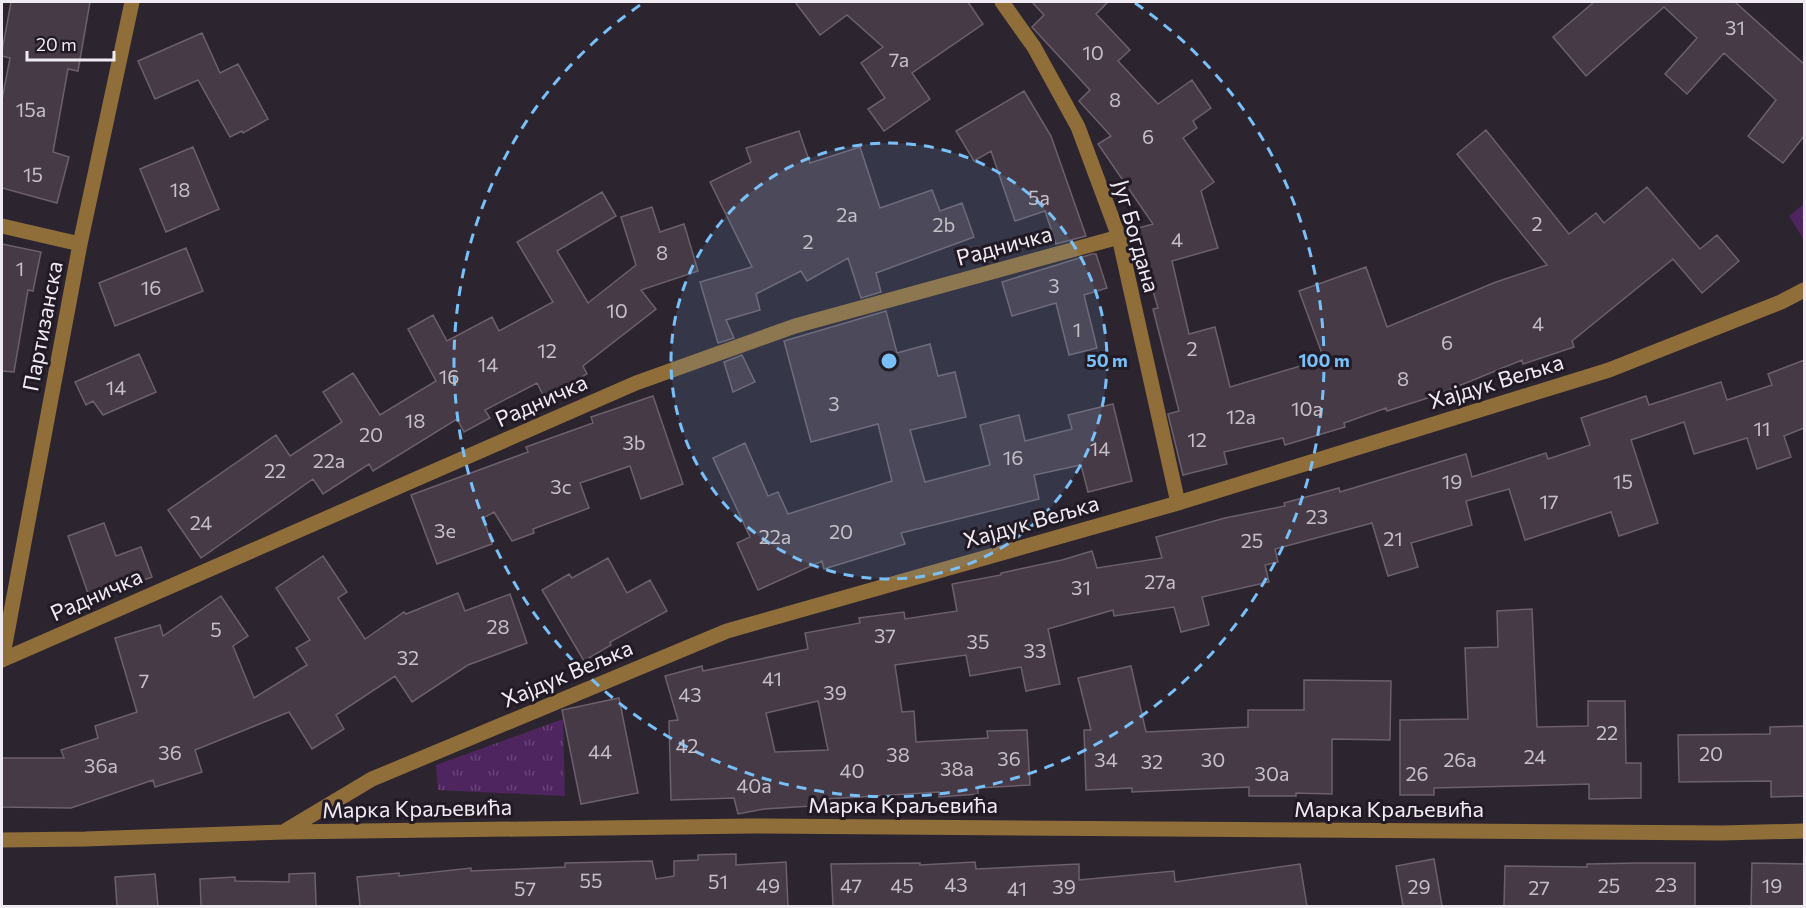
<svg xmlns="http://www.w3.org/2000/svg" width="1806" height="908" font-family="Commissioner,sans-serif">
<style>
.park{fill:url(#park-tufts)}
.building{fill:#453a45;stroke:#6b606b;stroke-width:1.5;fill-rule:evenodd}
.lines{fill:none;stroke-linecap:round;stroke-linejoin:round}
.minor{stroke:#906e3a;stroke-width:15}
.ring{fill:none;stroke:#79bff8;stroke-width:3;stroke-dasharray:10 8}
.labels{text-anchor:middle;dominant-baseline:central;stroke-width:6;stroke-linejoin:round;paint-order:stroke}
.number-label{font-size:20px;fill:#c5bfc7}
.street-label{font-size:22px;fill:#f0ebf2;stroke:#221b26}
.centre{fill:#79bff8;stroke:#221b26;stroke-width:3}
.ring-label{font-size:18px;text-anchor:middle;font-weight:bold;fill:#79bff8;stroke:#221b26;stroke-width:6;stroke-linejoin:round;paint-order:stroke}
</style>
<defs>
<pattern id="park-tufts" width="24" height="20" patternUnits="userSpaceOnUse" patternTransform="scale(1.5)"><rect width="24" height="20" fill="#4e255f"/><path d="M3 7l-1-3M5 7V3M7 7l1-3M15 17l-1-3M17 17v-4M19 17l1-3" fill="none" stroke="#684576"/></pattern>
</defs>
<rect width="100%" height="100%" fill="#2c2530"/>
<!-- park -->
<path class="park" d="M1804 204V240L1789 216Z
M563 719 565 796 438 790 436 765Z"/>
<!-- building -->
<path class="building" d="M11 2H90L78 71 68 69 53 152 69 157 57 203 2 188V100L10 58 2 56V51Z
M795 2H968L983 24 912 73 930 99 884 131 868 109 885 98 861 63 883 47 847 15 820 35Z
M1032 2H1108L1096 14 1130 50 1118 61 1158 104 1192 80 1211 108 1193 121 1197 128 1183 138 1214 182 1201 191 1218 248 1172 261 1189 334 1215 327 1230 387 1324 359 1299 291 1366 267 1387 327 1496 282 1547 265 1457 154 1486 130 1569 234 1596 213 1604 223 1647 187 1700 249 1717 235 1739 261 1702 293 1673 259 1572 341 1574 347 1523 364 1522 360 1434 396 1387 411 1386 408 1344 423 1345 427 1285 445 1283 438 1224 452 1227 464 1183 475 1168 414 1179 411 1153 309 1158 308 1135 229 1153 224 1098 144 1111 136 1079 101 1090 90 1032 27 1044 15Z
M1594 2H1735L1804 64V136L1783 163 1748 136 1776 100 1724 53 1687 94 1665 74 1697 38 1664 7 1586 76 1553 37Z
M202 33 220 73 238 64 268 119 243 133 242 131 230 137 198 80 155 99 138 61Z
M1024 91 1051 136 1086 236 1056 244 1045 211 1015 221 991 151 974 161 956 131Z
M799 131 810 163 860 147 880 208 932 190 940 211 962 203 974 237 876 273 881 292 861 298 848 258 807 281 801 271 756 294 760 310 726 320 734 338 718 343 700 282 752 267 710 182 751 162 746 148Z
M193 147 219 209 166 232 140 169Z
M602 192 616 216 557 251 588 303 636 265 621 217 652 207 660 232 684 224 698 271 641 290 656 309 583 366 587 374 544 397 537 383 485 410 490 418 464 432 457 419 373 471 369 464 323 494 313 479 201 558 168 510 276 435 290 456 342 422 323 392 353 373 380 415 436 381 408 329 433 315 447 341 492 317 499 331 553 302 517 242Z
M2 244 41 252 33 291 28 290 14 372 2 371Z
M186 248 203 291 115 326 99 283Z
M1092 254H1096L1107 288 1084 295 1097 348 1069 355 1056 303 1012 316 1002 282Z
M886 311 897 353 930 344 938 376 955 372 966 417 910 430 925 482 990 465 980 425 1019 415 1025 441 1072 429 1068 415 1113 404 1132 481 1088 492 1081 465 1034 475 1039 499 901 533 905 544 824 569 822 561 758 590 737 543 750 537 713 458 745 443 768 496 778 492 788 514 892 481 878 424 811 442 784 341Z
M139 354 156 392 103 415 93 401 86 405 75 382Z
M742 355 755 382 733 392 724 362Z
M1804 360V428L1784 436 1791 457 1757 469 1747 438 1694 454 1684 422 1631 440 1658 523 1619 536 1611 512 1525 540 1509 489 1466 501 1472 525 1411 543 1418 567 1388 576 1372 523 1275 549 1278 562 1265 565 1269 582 1202 597 1209 625 1181 632 1174 607 1114 616 1113 610 1048 629 1060 684 1026 691 1021 667 970 676 966 655 895 665 902 712 914 711 916 742 988 738 987 731 1027 730 1030 785 978 788V794L939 797V792L826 799 827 805 764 809 738 814 734 798 671 800 669 721 678 720 665 676 702 666 703 671 808 649 805 633 860 623 859 618 904 612 905 619 957 611 952 584 1001 575V573L1062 560 1092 551 1097 568 1162 558 1156 537 1225 518 1285 506 1284 503 1339 488 1340 492 1466 454 1472 477 1546 453 1548 459 1590 445 1581 418 1646 396 1649 405 1721 382 1727 400 1772 385 1768 374ZM818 701 828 750 775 752 766 713Z
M653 396 683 484 641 499 630 466 580 483 589 508 533 529 534 533 512 541 494 512 483 518 492 544 437 564 411 495 528 452 526 447 593 423 591 417Z
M104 523 116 556 141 547 152 577 90 599 68 536Z
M323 556 347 592 338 598 365 639 404 612 406 614 458 593 465 611 510 594 527 643 468 665 412 702 395 676 336 715 344 729 312 749 289 712 195 750 202 772 155 787 153 780 71 808 2 807V758H64L61 750 98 738 95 726 137 712 115 638 160 625 163 636 221 596 248 636 233 646 254 698 307 665 296 648 310 640 276 588Z
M608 558 627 593 650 580 667 611 610 642 611 645 584 661 542 590 569 574 572 578Z
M1532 609 1537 727 1588 726V701H1625L1626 763H1641V798L1589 799V784L1434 788V795H1400V720L1468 719 1465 648 1498 647 1497 611Z
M1131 666 1146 732 1248 727V710H1304V680L1391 681 1390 740 1332 739V794L1296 793V796H1249V787L1132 792V788L1086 790 1084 730H1091L1078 678Z
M619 698 638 793 581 804 562 710Z
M1804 726V796L1771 797V781L1679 782 1678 735 1770 734V727Z
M736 854V865L786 862 788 906H360L357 877 399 873V876L471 868V871L565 867V863L652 861 656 879 674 876V861L698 860V855Z
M1434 859 1442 906H1403L1396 866Z
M975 862 976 869 1079 864V880L1174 871 1175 882 1300 864 1307 906H833L831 864 920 863V865Z
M1637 863H1695V906H1504L1505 866 1587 867V864Z
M1752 863 1804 864V906H1751Z
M315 873 316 906H201L200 879 235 877V881L289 882V874Z
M155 874 158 906H117L115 877Z"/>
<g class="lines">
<!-- minor -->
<path class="minor" d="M1002 2 1034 47 1078 127 1119 237 1178 503
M2 226 80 244
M2 660 636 383 795 326 1119 237
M2 660 80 244 132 2
M285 831 372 779 727 631 1178 503 1609 370 1781 302 1804 290
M2 840 85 839 285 832 751 826 1722 833 1804 831"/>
</g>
<!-- distance rings -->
<circle cx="889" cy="361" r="218" fill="#79bff8" fill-opacity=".12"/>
<g class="ring">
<circle cx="889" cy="361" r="218"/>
<path d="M1135 3A435 435 0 1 1 643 3"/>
</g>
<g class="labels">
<!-- number labels -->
<g class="number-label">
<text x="1735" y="27">31</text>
<text x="1093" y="52">10</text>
<text x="899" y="59">7a</text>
<text x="1115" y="99">8</text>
<text x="31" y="109">15a</text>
<text x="1148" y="136">6</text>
<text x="33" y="174">15</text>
<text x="180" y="189">18</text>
<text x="1039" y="197">5a</text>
<text x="847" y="214">2a</text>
<text x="1537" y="223">2</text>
<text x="944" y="224">2b</text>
<text x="1177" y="239">4</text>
<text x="808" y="241">2</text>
<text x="662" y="252">8</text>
<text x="20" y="268">1</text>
<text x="1054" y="285">3</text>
<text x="151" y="287">16</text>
<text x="617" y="310">10</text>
<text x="1538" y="323">4</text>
<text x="1077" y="329">1</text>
<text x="1447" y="342">6</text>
<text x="1192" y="348">2</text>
<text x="547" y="350">12</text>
<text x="488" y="364">14</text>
<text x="449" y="376">16</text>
<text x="1403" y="378">8</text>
<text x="116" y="387">14</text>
<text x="834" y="403">3</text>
<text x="1307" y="408">10a</text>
<text x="1241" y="416">12a</text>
<text x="415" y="420">18</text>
<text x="1762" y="428">11</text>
<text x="371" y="434">20</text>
<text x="1197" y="439">12</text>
<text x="634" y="442">3b</text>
<text x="1100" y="448">14</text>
<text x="1013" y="457">16</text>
<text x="329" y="460">22a</text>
<text x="275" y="470">22</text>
<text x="1452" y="481">19</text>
<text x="1623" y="481">15</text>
<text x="561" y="486">3c</text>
<text x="1549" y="501">17</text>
<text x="1317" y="516">23</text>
<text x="201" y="522">24</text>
<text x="445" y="530">3e</text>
<text x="841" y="531">20</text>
<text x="775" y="536">22a</text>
<text x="1393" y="538">21</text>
<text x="1252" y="540">25</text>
<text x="1160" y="581">27a</text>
<text x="1081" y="587">31</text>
<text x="498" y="626">28</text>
<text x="216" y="629">5</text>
<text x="885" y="635">37</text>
<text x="978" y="641">35</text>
<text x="1035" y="650">33</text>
<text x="408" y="657">32</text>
<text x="772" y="678">41</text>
<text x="144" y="680">7</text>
<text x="835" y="692">39</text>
<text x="690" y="694">43</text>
<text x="1607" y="732">22</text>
<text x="687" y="745">42</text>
<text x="600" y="751">44</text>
<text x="170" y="752">36</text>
<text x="1711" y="753">20</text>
<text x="898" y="754">38</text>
<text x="1535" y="756">24</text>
<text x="1009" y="758">36</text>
<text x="1106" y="759">34</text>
<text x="1213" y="759">30</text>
<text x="1460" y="759">26a</text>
<text x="1152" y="761">32</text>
<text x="101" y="765">36a</text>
<text x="957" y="768">38a</text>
<text x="852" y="770">40</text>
<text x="1272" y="773">30a</text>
<text x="1417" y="773">26</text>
<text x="754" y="785">40a</text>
<text x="591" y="880">55</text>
<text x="718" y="881">51</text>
<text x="956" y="884">43</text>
<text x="1666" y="884">23</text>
<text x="768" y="885">49</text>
<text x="851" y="885">47</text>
<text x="902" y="885">45</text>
<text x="1609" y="885">25</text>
<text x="1772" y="885">19</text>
<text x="1064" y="886">39</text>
<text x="1419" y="886">29</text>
<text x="1539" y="887">27</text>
<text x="525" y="888">57</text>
<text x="1017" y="888">41</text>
</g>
<!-- street labels -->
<g class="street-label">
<text transform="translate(1137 236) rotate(74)">Југ Богдана</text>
<text transform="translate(1004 245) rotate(-15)">Радничка</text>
<text transform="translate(42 326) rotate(-79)">Партизанска</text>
<text transform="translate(1496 381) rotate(-17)">Хајдук Вељка</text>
<text transform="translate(541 400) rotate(-24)">Радничка</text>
<text transform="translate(1031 521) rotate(-16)">Хајдук Вељка</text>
<text transform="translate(96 594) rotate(-24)">Радничка</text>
<text transform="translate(567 673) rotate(-23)">Хајдук Вељка</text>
<text x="903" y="804">Марка Краљевића</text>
<text transform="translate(417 808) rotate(-1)">Марка Краљевића</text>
<text x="1389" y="808">Марка Краљевића</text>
</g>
</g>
<circle cx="889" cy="361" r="9" class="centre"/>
<g class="ring-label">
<text x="1107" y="367">50 m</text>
<text x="1324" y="367">100 m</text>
</g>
<!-- border -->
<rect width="1806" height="908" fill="none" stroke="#f0ebf2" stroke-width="6"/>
<!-- scale -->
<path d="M27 51v9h87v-9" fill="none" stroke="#f0ebf2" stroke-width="3"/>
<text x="36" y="51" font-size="18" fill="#f0ebf2" stroke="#221b26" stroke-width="4.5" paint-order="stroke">20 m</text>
</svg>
